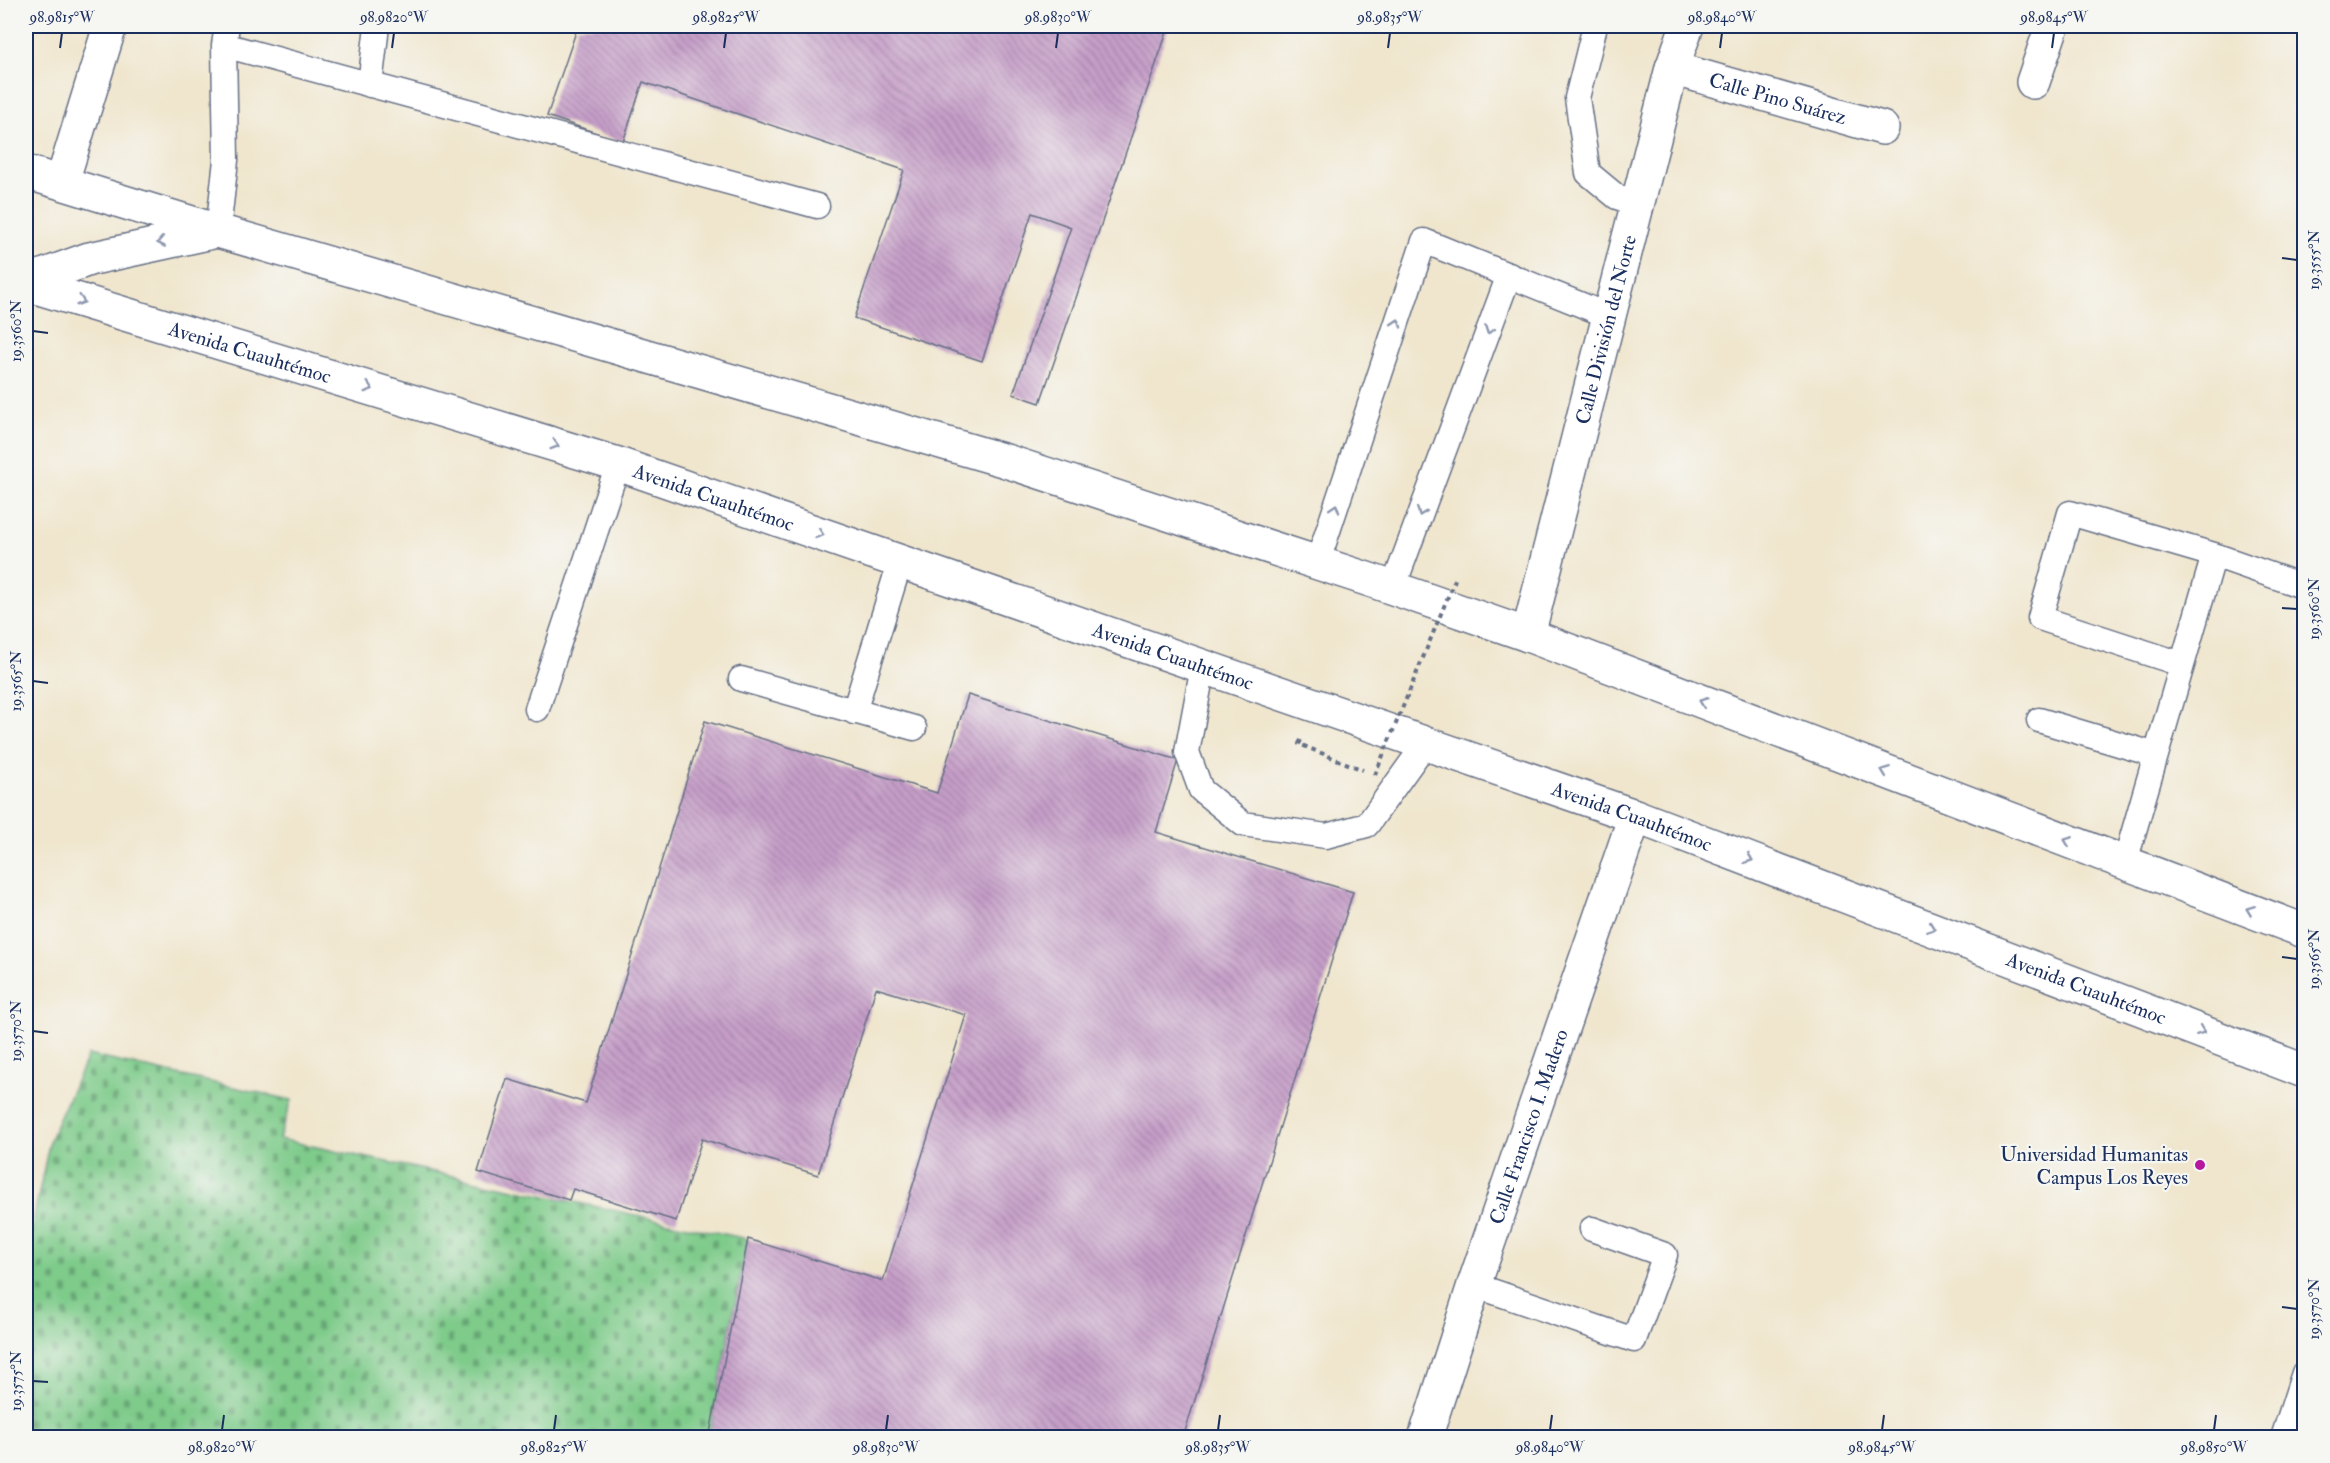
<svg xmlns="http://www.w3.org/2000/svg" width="2330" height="1463" font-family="'IM FELL Double Pica',serif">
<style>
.cemetery{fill:url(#cemetery-stones);stroke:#4c7d74;stroke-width:1.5}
.building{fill:url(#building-back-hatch)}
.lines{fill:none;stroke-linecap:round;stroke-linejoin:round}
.service-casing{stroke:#666f85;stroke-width:27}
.minor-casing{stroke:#666f85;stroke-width:36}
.tertiary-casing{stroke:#666f85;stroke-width:36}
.secondary-casing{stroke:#666f85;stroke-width:36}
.primary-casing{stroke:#666f85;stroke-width:36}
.path{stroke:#666f85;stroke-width:4;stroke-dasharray:4.5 4.5;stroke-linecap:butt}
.service{stroke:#fff;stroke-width:24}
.minor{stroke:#fff;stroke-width:33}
.tertiary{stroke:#fff;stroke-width:33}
.secondary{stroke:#fff;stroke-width:33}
.primary{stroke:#fff;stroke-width:33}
.path-bridge{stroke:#666f85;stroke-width:4;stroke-dasharray:4.5 4.5;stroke-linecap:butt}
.oneway{stroke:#8d97ae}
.ticks{fill:none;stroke:#1b2f5e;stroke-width:2}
.poi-dot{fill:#b5179e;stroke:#f6f6f2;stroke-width:2}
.labels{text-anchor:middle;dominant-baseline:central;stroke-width:4.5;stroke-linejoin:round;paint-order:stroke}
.street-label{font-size:20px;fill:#1b2f5e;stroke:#f6f6f2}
.poi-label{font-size:20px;fill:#1b2f5e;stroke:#f6f6f2;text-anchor:end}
.neatline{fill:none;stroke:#1b2f5e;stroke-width:2}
.ticks-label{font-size:15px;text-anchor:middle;fill:#1b2f5e}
</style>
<defs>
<pattern id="cemetery-stones" width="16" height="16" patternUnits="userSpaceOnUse" patternTransform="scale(1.5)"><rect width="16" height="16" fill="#7ecb8a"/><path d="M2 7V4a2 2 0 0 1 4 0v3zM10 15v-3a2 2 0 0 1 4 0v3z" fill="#66a574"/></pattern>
<pattern id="building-back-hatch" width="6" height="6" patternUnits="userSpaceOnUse" patternTransform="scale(1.5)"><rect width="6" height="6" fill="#c69ec8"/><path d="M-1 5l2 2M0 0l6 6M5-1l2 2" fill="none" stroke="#a081a6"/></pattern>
</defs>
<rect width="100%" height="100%" fill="#f6f6f2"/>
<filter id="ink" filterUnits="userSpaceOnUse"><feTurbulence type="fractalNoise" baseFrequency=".0167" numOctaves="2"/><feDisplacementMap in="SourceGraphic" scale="12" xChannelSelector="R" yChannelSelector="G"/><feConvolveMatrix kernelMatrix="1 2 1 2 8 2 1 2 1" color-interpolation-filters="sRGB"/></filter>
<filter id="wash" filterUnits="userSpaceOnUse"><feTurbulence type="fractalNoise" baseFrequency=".008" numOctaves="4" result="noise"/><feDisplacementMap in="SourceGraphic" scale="24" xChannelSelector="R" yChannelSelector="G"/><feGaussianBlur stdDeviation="1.35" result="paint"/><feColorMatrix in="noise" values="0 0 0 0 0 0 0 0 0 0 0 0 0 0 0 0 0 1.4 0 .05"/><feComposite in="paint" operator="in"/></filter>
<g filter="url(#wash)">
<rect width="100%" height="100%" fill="#f0e6ce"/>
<!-- cemetery -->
<path class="cemetery" d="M88 1055 292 1100 279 1139 748 1239 709 1437H26V1256L50 1139Z"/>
<g id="blocks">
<!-- building -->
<path class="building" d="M578 26H1169L1040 403 1013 394 1071 227 1032 213 982 361 854 318 904 170 643 82 623 142 547 116Z
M968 695 1178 760 1156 832 1353 892 1183 1438H709L748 1239 883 1281 966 1015 876 988 818 1175 702 1139 676 1221 573 1189 569 1200 478 1172 507 1079 586 1103 705 721 937 793Z"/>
</g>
</g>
<g filter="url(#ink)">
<use href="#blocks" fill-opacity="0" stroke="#666f85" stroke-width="1.5"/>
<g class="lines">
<!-- service casing -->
<g class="service-casing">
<path id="service" d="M1595 26 1577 98 1588 173 1617 197 1637 204
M224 45 817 206
M370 85 377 26
M218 231 226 160 224 45 227 26
M1317 564 1424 241 1609 316
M1393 588 1509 275
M2181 664 2040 618 2070 513 2214 555 2302 586
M1203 667 1187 752 1201 790 1243 824 1326 836 1367 825 1425 744
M741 679 914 728
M537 709 618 464
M854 712 900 562
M2039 720 2156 755
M2125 862 2214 555
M1474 1285 1634 1340 1665 1255 1592 1229
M2283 1438 2304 1373"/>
</g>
<!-- minor casing -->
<g class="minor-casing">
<g id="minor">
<path id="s1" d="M1672 68 1882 128"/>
<path d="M2033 82 2052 26"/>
<path id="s2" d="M1425 1438 1474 1285 1635 816"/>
</g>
</g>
<!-- tertiary casing -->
<g class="tertiary-casing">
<path id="tertiary" d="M62 182 110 26"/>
</g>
<!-- secondary casing -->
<g class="secondary-casing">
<g id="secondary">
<path id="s3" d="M1528 635 1672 68 1687 26"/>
</g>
</g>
<!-- primary casing -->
<g class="primary-casing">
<g id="primary">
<path d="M26 172 218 231 1006 461 1370 580 1528 635 2304 931"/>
<path d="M26 282 89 259 213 232"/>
<path id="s4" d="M26 284 618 464 1635 816 2304 1071"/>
</g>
</g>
<!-- path -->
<path class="path" d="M1301 740 1299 744 1363 770"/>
<!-- service -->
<use href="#service" class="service"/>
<!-- minor -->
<use href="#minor" class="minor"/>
<!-- tertiary -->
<use href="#tertiary" class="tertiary"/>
<!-- secondary -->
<use href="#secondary" class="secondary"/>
<!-- primary -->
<use href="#primary" class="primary"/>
<!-- path-bridge -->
<path class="path-bridge" d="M1375 775 1456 577"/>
</g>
<!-- one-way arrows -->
<defs><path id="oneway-chevron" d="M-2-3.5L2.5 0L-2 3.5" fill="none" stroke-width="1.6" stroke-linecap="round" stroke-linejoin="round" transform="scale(1.5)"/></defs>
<g class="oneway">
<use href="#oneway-chevron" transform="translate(161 242) rotate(169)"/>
<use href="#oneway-chevron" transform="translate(81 301) rotate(17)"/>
<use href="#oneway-chevron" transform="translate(1397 323) rotate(-72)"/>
<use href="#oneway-chevron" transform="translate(1489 330) rotate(110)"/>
<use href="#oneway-chevron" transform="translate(369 388) rotate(17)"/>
<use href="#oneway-chevron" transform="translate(555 445) rotate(17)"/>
<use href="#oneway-chevron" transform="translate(1335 508) rotate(-72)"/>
<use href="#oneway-chevron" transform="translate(1421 512) rotate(110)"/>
<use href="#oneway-chevron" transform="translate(820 534) rotate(19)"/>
<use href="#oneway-chevron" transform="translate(1703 702) rotate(-159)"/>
<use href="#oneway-chevron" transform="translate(1885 771) rotate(-159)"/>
<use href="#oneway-chevron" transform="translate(2068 841) rotate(-159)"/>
<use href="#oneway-chevron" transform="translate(1749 859) rotate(21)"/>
<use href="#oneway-chevron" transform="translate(2250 910) rotate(-159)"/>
<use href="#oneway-chevron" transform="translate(1931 928) rotate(21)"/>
<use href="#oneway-chevron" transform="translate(2201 1031) rotate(21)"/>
</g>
</g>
<!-- ticks -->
<path class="ticks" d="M60 48 62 33M392 48 394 33M724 48 726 33M1056 48 1058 33M1388 48 1390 33M1720 48 1722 33M2052 48 2054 33M2282 258 2297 260M33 331 48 333M2282 608 2297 609M33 681 48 683M2282 957 2297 959M33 1031 48 1033M2282 1307 2297 1309M33 1381 48 1382M222 1430 224 1415M554 1430 556 1415M886 1430 888 1415M1218 1430 1220 1415M1550 1430 1552 1415M1882 1430 1884 1415M2214 1430 2216 1415"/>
<!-- markers -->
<circle class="poi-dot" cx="2200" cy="1165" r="6"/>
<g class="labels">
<!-- street labels -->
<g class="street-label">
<text stroke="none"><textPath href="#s1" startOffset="110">Calle Pino Suárez</textPath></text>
<text stroke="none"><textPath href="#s3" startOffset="315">Calle División del Norte</textPath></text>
<text stroke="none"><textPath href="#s4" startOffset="234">Avenida Cuauhtémoc</textPath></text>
<text stroke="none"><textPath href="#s4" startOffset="720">Avenida Cuauhtémoc</textPath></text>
<text stroke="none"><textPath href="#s4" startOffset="1206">Avenida Cuauhtémoc</textPath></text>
<text stroke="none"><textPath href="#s4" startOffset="1692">Avenida Cuauhtémoc</textPath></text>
<text stroke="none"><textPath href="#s4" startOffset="2178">Avenida Cuauhtémoc</textPath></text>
<text stroke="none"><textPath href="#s2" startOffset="328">Calle Francisco I. Madero</textPath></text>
</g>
<!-- poi labels -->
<g class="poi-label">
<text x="2188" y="1154">Universidad Humanitas<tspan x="2188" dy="23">Campus Los Reyes</tspan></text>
</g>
</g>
<!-- margin -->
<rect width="2330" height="1463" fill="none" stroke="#f6f6f2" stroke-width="66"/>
<rect x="33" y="33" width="2264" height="1397" class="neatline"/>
<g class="ticks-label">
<text x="62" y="22">98.9815°W</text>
<text x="394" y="22">98.9820°W</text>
<text x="726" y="22">98.9825°W</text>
<text x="1058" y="22">98.9830°W</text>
<text x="1390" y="22">98.9835°W</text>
<text x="1722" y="22">98.9840°W</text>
<text x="2054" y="22">98.9845°W</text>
<text transform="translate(2314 260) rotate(-90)" y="5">19.3555°N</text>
<text transform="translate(16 331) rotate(-90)" y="5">19.3560°N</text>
<text transform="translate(2314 609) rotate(-90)" y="5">19.3560°N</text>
<text transform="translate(16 681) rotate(-90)" y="5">19.3565°N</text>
<text transform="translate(2314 959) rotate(-90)" y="5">19.3565°N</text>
<text transform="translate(16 1031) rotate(-90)" y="5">19.3570°N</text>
<text transform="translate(2314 1309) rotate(-90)" y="5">19.3570°N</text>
<text transform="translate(16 1381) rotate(-90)" y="5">19.3575°N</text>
<text x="222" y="1452">98.9820°W</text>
<text x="554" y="1452">98.9825°W</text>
<text x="886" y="1452">98.9830°W</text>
<text x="1218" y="1452">98.9835°W</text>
<text x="1550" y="1452">98.9840°W</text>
<text x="1882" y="1452">98.9845°W</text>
<text x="2214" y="1452">98.9850°W</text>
</g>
</svg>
